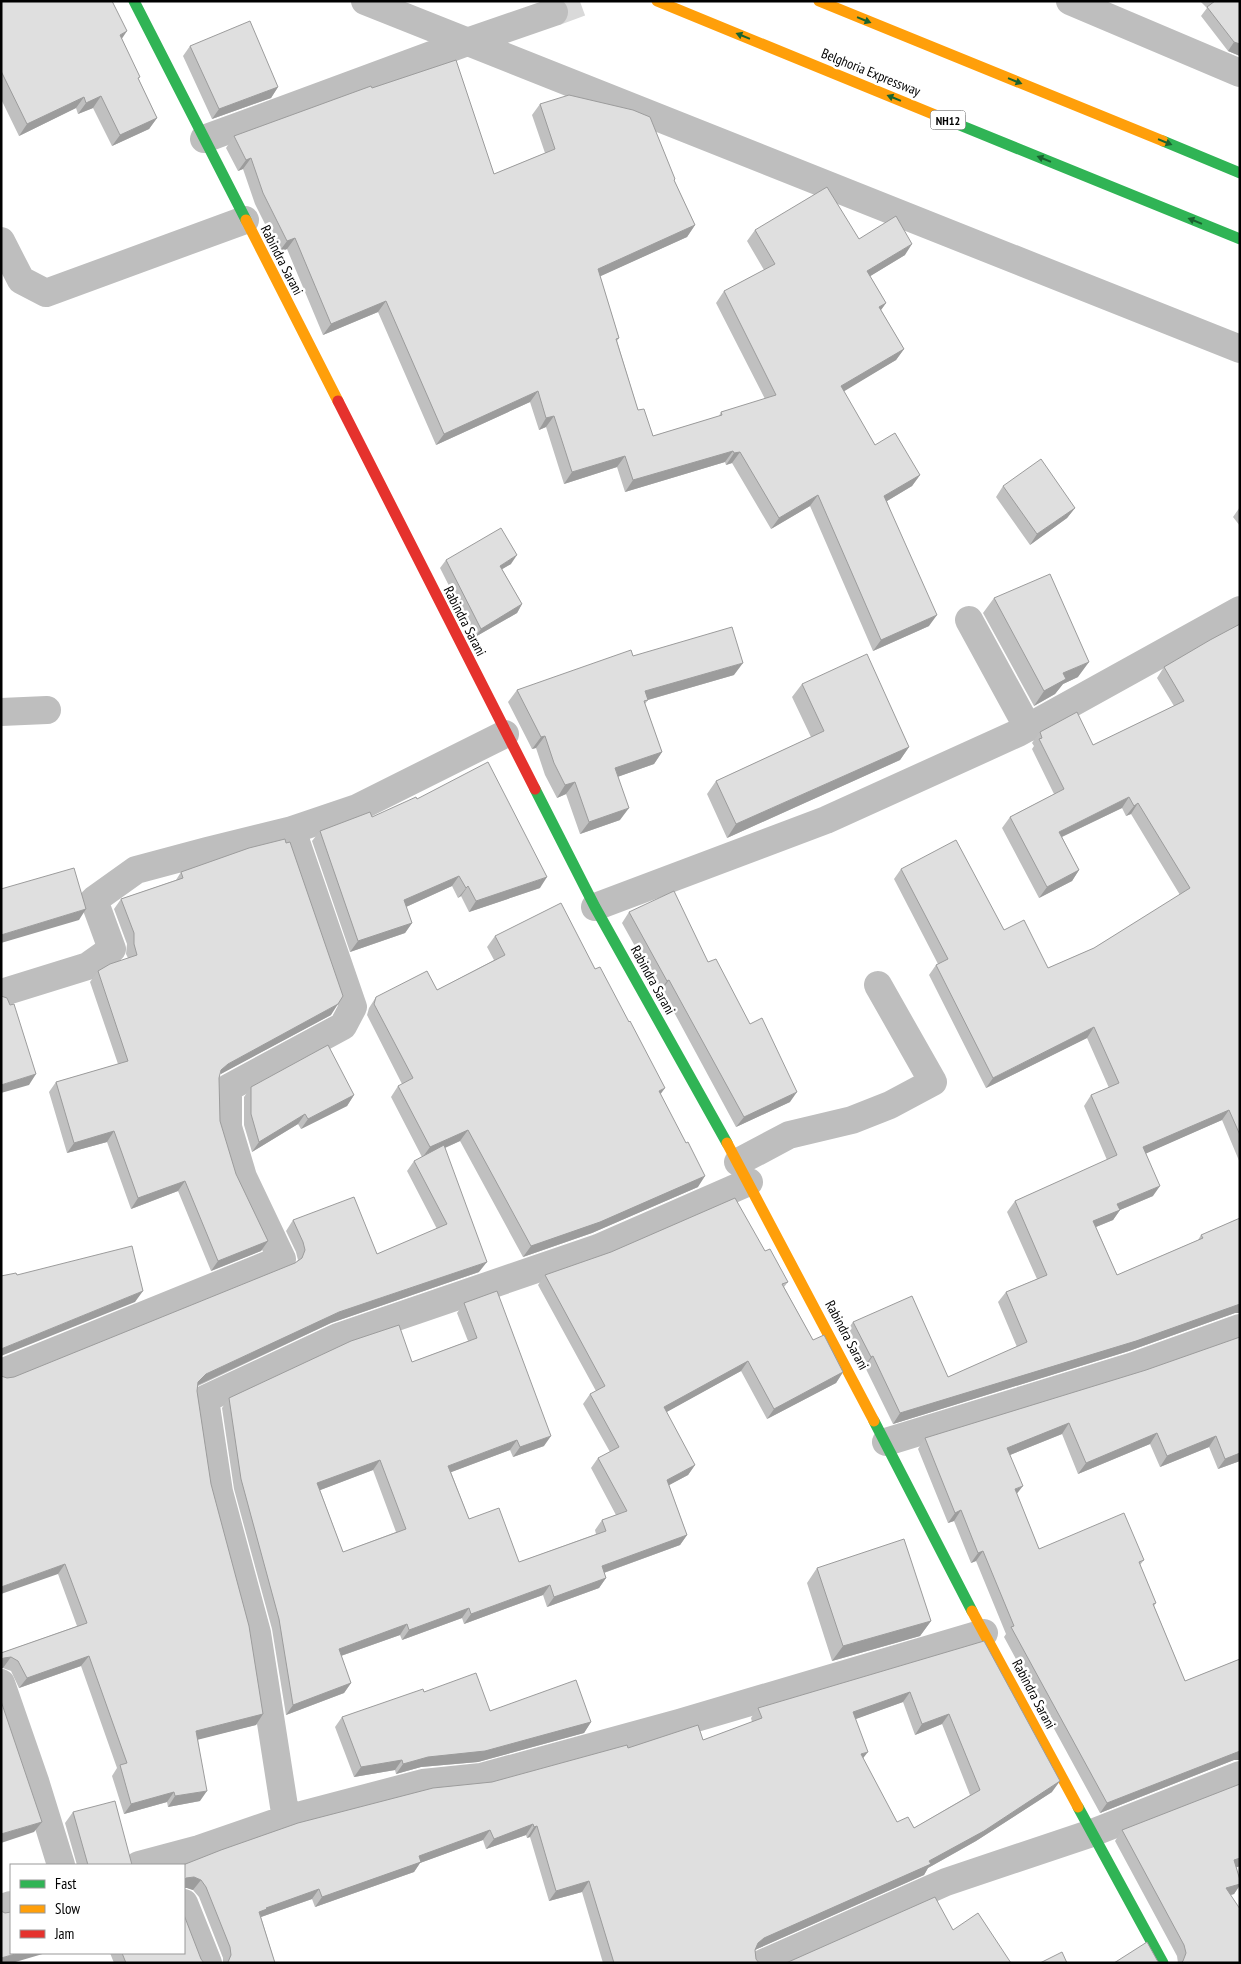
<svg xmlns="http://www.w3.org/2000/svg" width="1241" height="1964" font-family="'PT Sans Narrow',sans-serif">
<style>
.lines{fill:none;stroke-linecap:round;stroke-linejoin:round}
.street-tunnel{stroke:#d9d9d9;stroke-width:28;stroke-dasharray:28 14;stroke-linecap:butt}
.street{stroke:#bebebe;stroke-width:28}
.fast{stroke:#30b455;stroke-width:11}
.slow{stroke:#ff9f0a;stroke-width:11}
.jam{stroke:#e5322d;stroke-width:11}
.wall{fill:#c0c0c0;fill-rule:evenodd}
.shaded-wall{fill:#9c9c9c}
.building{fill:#dfdfdf;stroke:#9c9c9c;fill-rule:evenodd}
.oneway{fill:#1a632f}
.labels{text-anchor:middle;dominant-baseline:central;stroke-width:5;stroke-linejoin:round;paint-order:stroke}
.shield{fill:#fff;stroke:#4c4c4c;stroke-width:1}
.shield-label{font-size:12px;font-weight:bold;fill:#000}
.street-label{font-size:14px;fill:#000;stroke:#fff}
</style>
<rect width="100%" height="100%" fill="#fff"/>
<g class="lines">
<!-- street-tunnel -->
<path class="street-tunnel" d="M554 12 584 1"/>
<!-- street -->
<path class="street" d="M365 1 1240 349
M1070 1 1240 73
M204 139 467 42 554 12
M1 241 21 280 46 293 245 220
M969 620 1028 728
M1 712 47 710
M595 907 826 820 1018 733 1240 610
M1 993 88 966 112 949 94 900 136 870 207 851 292 830 357 808 505 734
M738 1162 789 1135 852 1120 890 1105 933 1082 878 985
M1 1373 282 1259 243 1177 228 1127V1088L343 1026 353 1007 292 830
M886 1442 1134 1366 1240 1328
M1 1683 35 1781 61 1865
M286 1819 257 1633 219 1492 205 1399 338 1337 598 1248 749 1182
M139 1865 199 1849 286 1819 423 1783 481 1777 679 1723 984 1633
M184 1903 208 1963
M1 1908 11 1905
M763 1963 946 1882 1092 1833 1240 1775"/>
<!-- fast -->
<path class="fast" d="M134 1 246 220
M945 119 1240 239
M1163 141 1240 173
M535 789 595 907 727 1143
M874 1421 972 1611
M1078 1807 1163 1963"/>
<!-- slow -->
<path class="slow" d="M657 1 945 119
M819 1 1163 141
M246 220 338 401
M727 1143 874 1421
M972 1611 1078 1807"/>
<!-- jam -->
<path class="jam" d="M338 401 535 789"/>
</g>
<!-- wall -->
<path class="wall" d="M1 1 122 39 139 80 157 118 149 129 112 146 93 108 78 114 76 108 19 136 1 99Z
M1200 1H1240V56L1228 51 1201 16 1207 8Z
M190 46 278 87 271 98 212 119 183 56Z
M372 88 494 174 545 153 532 115 540 104 674 180 695 225 687 237 600 276 619 338 617 341 638 410 653 436 719 416 721 412 765 399 716 303 724 291 764 270 747 241 755 230 859 239 905 255 870 276 886 303 881 310 904 349 896 360 843 391 875 445 920 475 912 486 887 501 929 626 873 651 810 506 771 529 732 463 726 465 725 462 625 492 617 467 564 484 546 427 539 430 530 402 436 445 378 312 323 335 287 249 279 252 255 204 243 169 238 171 226 148 234 136Z
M1003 486 1075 508 1067 518 1030 545 996 497Z
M1240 507V526L1233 517Z
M446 560 511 564 502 569 522 604 517 613 475 637 440 568Z
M994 598 1078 677 1063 684 1055 694 1034 706 983 613Z
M1240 624V1163L1222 1120 1146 1153 1153 1196 1120 1210 1113 1220 1096 1227 1117 1275 1198 1240 1201 1235 1240 1218V1313H1235L1129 1351 893 1424 865 1367 863 1368 845 1333 853 1322 948 1377 1017 1347 998 1302 1006 1292 1037 1279 1007 1212 1015 1201 1107 1160 1084 1106 1091 1095 1109 1088 1087 1038 986 1088 929 975 936 965 938 964 894 879 901 869 1004 930 1048 968 1094 948 1180 895 1131 814 1126 816 1122 808 1062 837 1079 870 1072 881 1039 898 1002 828 1010 817 1054 794 1032 749 1034 746 1032 743 1040 732 1093 745 1174 706 1157 678 1164 667Z
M633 656 734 675 648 700 645 704 662 752 654 764 617 777 620 820 580 834 566 794 557 798 545 775 536 748 532 749 508 702 517 690Z
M802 684 909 747 900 760 727 838 707 794 716 781 811 737 792 697Z
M417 799 540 888 469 912 461 896 458 898 452 886 406 907 412 923 405 933 350 952 312 841 320 831 372 817Z
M181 872 331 1015 220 1074 219 1078 220 1121 236 1174 268 1241 261 1251 211 1271 178 1191 131 1209 107 1142 67 1153 49 1092 56 1082 118 1064 90 982 98 971 128 958 126 954 127 944 114 909 121 899 176 880Z
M629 912 708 962 790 1102 736 1127 662 990 660 991 622 923Z
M495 936 660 1094 698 1187 592 1233 523 1257 460 1141 445 1148 479 1272 331 1323 198 1386 197 1391 211 1484 263 1714 256 1725 198 1739 200 1801 168 1807 167 1802 124 1814 112 1776 117 1768 81 1666 19 1688 11 1671 3 1668H1V1653L77 1626 58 1574 7 1378 14 1377 295 1263 298 1260 296 1252 286 1231 293 1220 377 1254 437 1229 407 1171 414 1161 422 1157 391 1097 398 1086 402 1084 367 1015 369 1008 376 997 437 990 494 960 487 947Z
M251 1087 354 1095 347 1106 301 1129 298 1124 252 1152 244 1125V1097Z
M765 1251 788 1282 784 1287 813 1340 843 1372 836 1383 767 1419 741 1371 666 1412 695 1465 688 1475 669 1485 687 1535 680 1545 604 1573 606 1578 599 1588 547 1607 543 1595 464 1624 462 1618 402 1640 400 1635 341 1656 351 1683 344 1693 286 1715 272 1629 234 1489 222 1408 229 1398 412 1362 468 1341 457 1313 464 1303 544 1446 513 1457 510 1450 451 1472 469 1519 519 1562 596 1534 595 1530 602 1520 616 1515 591 1468 598 1458 610 1452 583 1404 590 1394 596 1391 538 1285 545 1275ZM373 1470 396 1532 343 1552 320 1490Z
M1240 1337V1461L1218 1469 1209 1447 1160 1467 1150 1444 1078 1474 1062 1434 1010 1455 1017 1494 1039 1549 1144 1560 1140 1565 1156 1603 1154 1606 1185 1681 1240 1659V1760H1234L1100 1813 1004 1637 1006 1634 976 1561 971 1563 954 1521 948 1523 918 1449 925 1438 1146 1370Z
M817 1568 931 1621 920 1636 832 1661 807 1583Z
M984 1641 1052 1792 976 1841 928 1868 924 1875 757 1949 755 1950 756 1959 759 1963H603L582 1892 549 1901 530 1837 527 1838 526 1835 486 1849 483 1840 420 1863 414 1872 315 1907 312 1899 261 1917 275 1963H223V1958L199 1897 193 1890 187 1888H184V1865L492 1782 628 1748 703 1740 752 1722 751 1718 758 1708ZM903 1702 915 1735 942 1724 970 1795 914 1828 897 1822 863 1759 855 1719Z
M424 1692 490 1711 591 1722 584 1733 478 1762 421 1767 396 1774 395 1770 354 1777 335 1727 342 1717Z
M1240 1784V1866L1236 1867 1240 1880V1885L1234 1894 1231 1895 1240 1963H1178L1177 1956 1115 1841 1122 1830Z
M73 1812 132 1865H77L65 1823Z
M110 1953H184L201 1959 204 1963H114Z"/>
<!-- shaded-wall -->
<path class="shaded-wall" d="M127 31 119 43 120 35Z
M1234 42 1240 44V56L1228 51Z
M278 87 271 98 212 119 219 109Z
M101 96 93 108 78 114 86 103Z
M84 97 76 108 19 136 27 124Z
M157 118 149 129 112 146 120 135Z
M251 158 243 169 238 171 246 160Z
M695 225 687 237 590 281 598 269Z
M295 238 287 249 279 252 287 241Z
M912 244 905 255 859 283 867 271Z
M386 301 378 312 323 335 331 324Z
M886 303 878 314 879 307Z
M904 349 896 360 833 398 841 386Z
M538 391 530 402 436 445 444 434Z
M554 416 546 427 539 430 546 418Z
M733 451 725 462 625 492 633 480Z
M740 452 732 463 726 465 734 453Z
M625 456 617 467 564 484 572 472Z
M920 475 912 486 877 507 884 496Z
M818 495 810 506 771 529 779 518Z
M1075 508 1067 518 1030 545 1037 534Z
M517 555 511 564 494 574 500 566Z
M522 604 517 613 475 637 481 629Z
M937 615 929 626 873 651 881 640Z
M1089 662 1078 677 1063 684 1055 694 1034 706 1044 691 1063 673Z
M743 663 734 675 637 703 645 691Z
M545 736 536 748 532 749 541 737Z
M909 747 900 760 727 838 736 824Z
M662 752 654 764 606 781 615 768Z
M575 782 566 794 557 798 565 785Z
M1129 797 1122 808 1051 842 1059 832Z
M1138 803 1131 814 1126 816 1134 806Z
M629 808 620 820 580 834 589 822Z
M1079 870 1072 881 1039 898 1047 887Z
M459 876 452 886 397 911 404 900Z
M547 877 540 888 469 912 476 901Z
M468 886 461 896 458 898 466 888Z
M86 909 79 920 1 943V935Z
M412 923 405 933 350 952 358 941Z
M669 980 662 990 660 991 667 981Z
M338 1004 331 1015 221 1074V1070L228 1064Z
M1094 1027 1087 1038 986 1088 993 1078Z
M36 1074 29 1085 1 1093V1085Z
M665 1088 657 1099 659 1091Z
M797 1092 790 1102 736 1127 744 1117Z
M354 1095 347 1106 301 1129 308 1119Z
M1229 1110 1222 1120 1136 1158 1143 1147Z
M305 1114 298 1124 252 1152 259 1142Z
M468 1130 460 1141 422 1158 430 1147Z
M114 1131 107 1142 67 1153 74 1143Z
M705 1176 698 1187 592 1233 523 1257 531 1246Z
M185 1181 178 1191 131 1209 138 1198Z
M1160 1186 1153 1196 1120 1210 1113 1220 1086 1231 1093 1221 1117 1204Z
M268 1241 261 1251 211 1271 218 1261Z
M487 1262 479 1272 331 1323 198 1385 191 1392 198 1382 206 1374 339 1312Z
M143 1291 135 1302 1 1356V1349Z
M1240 1304V1313H1235L1129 1351 893 1424 900 1413Z
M873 1356 865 1367 863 1368 871 1357Z
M748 1361 741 1371 656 1418 664 1407Z
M843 1372 836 1383 767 1419 774 1409Z
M1069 1423 1062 1434 1000 1459 1007 1448Z
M1157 1433 1150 1444 1078 1474 1086 1463Z
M551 1436 544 1446 513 1457 520 1447Z
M1216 1436 1209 1447 1160 1467 1167 1456Z
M517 1440 510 1450 441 1476 448 1466Z
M1240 1453V1461L1218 1469 1225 1459Z
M380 1460 373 1470 310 1494 317 1483Z
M695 1465 688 1475 660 1490 667 1480Z
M1023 1486 1015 1496V1489Z
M961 1510 954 1521 948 1523 955 1513Z
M687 1535 680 1545 595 1576 602 1566Z
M983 1551 976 1561 971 1563 978 1553Z
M65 1564 58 1574 1 1594V1587Z
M606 1578 599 1588 547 1607 554 1597Z
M550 1585 543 1595 464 1624 471 1614Z
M469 1608 462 1618 402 1640 409 1630Z
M931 1621 920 1636 832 1661 843 1646Z
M407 1624 400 1635 332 1659 339 1649Z
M89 1656 81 1666 19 1688 27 1678Z
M11 1657 3 1668H1V1659L4 1658Z
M351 1683 344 1693 286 1715 293 1705Z
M910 1692 903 1702 845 1723 853 1712Z
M263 1714 256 1725 189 1742 196 1731Z
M949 1714 942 1724 915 1735 922 1724Z
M591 1722 584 1733 478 1762 421 1767 396 1774 403 1764 428 1757Z
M1240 1751V1760H1234L1100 1813 1107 1803Z
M868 1752 860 1762 861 1754Z
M402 1760 395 1770 354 1777 361 1767Z
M1060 1781 1052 1792 976 1841 928 1868 924 1875 757 1949 751 1953 758 1943 764 1938 929 1861Z
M207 1791 200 1801 168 1807 175 1796Z
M174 1792 167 1802 124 1814 131 1804Z
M42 1822 34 1832 1 1843V1834Z
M533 1824 526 1835 486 1849 494 1839Z
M537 1826 530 1837 527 1838 534 1827Z
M490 1830 483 1840 420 1863 414 1872 315 1907 322 1897 419 1856Z
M1240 1858V1866L1227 1871 1234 1860Z
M194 1877 201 1880 193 1890 187 1888H184V1880L186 1878Z
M589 1881 582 1892 549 1901 556 1891Z
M1240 1884V1885L1234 1894 1219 1898 1226 1888Z
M319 1889 312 1899 261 1917 259 1912 266 1908Z
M19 1953H46L12 1963H1V1958Z"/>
<!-- building -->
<path class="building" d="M1 1H112L127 31 120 35 140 77 138 78 157 118 120 135 101 96 86 103 84 97 27 124 1 71Z
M1215 1H1240V44L1234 42 1207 7Z
M250 21 278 87 219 109 190 46Z
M456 60 494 174 555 149 540 104 569 95 633 110 650 117 675 179 674 180 695 225 598 269 619 338 616 339 638 410 644 409 653 436 722 415 721 412 776 395 724 291 775 264 755 230 827 187 859 239 896 216 912 244 867 271 886 303 879 307 904 349 841 386 875 445 895 433 920 475 884 496 937 615 881 640 818 495 779 518 740 452 734 453 733 451 633 480 625 456 572 472 554 416 546 418 538 391 444 434 386 301 331 324 295 238 287 241 263 193 251 158 246 160 234 136 371 86 372 88Z
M1041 459 1075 508 1037 534 1003 486Z
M501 528 517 555 500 566 522 604 481 629 446 560Z
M1050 574 1089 662 1063 673 1066 679 1044 691 994 598Z
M1240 624V1135L1229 1110 1143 1147 1160 1186 1117 1204 1120 1210 1093 1221 1117 1275 1203 1238 1201 1235 1240 1218V1304L1136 1341 900 1413 873 1356 871 1357 853 1322 912 1296 948 1377 1027 1342 1006 1292 1047 1275 1015 1201 1117 1155 1091 1095 1119 1083 1094 1027 993 1078 936 965 948 959 901 869 956 840 1004 930 1024 920 1048 968 1094 948 1190 888 1138 803 1134 806 1129 797 1059 832 1079 870 1047 887 1010 817 1064 789 1039 739 1042 738 1040 732 1077 712 1093 745 1184 701 1164 667 1210 640Z
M732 627 743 663 645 691 648 700 644 701 662 752 615 768 629 808 589 822 575 782 565 785 554 763 545 736 541 737 517 690 631 650 633 656Z
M867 654 909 747 736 824 716 781 824 731 802 684Z
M488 762 547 877 476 901 468 886 466 888 459 876 404 900 412 923 358 941 320 831 370 812 372 817 416 797 417 799Z
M285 839 286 843 290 842 343 996 338 1004 228 1064 221 1070 219 1078 220 1121 236 1174 268 1241 218 1261 185 1181 138 1198 114 1131 74 1143 56 1082 128 1061 98 971 110 964 137 955 134 944V933L121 899 183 878 181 872 249 848Z
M74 868 86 909 1 935V889Z
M674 891 708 962 716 959 750 1024 762 1018 797 1092 744 1117 669 980 667 981 629 912Z
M561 903 595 969 600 967 629 1022 630 1021 665 1088 659 1091 686 1143 688 1142 705 1176 600 1222 531 1246 468 1130 430 1147 398 1086 413 1078 374 1004 376 997 427 971 437 990 505 955 495 936Z
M1 996 7 998 10 1005 14 1004 36 1074 1 1085Z
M328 1045 354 1095 308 1119 305 1114 259 1142 251 1114V1087Z
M444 1145 487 1262 339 1312 206 1374 198 1382 197 1391 211 1484 249 1626 263 1714 196 1731 207 1791 175 1796 174 1792 131 1804 120 1765 127 1763 89 1656 27 1678 18 1661 11 1657 4 1658 1 1659V1653L87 1623 65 1564 1 1587V1376L7 1378 14 1377 295 1263 302 1258 305 1250 303 1242 293 1220 354 1197 377 1254 447 1224 414 1161Z
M735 1198 765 1251 770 1249 788 1282 782 1284 813 1340 824 1335 843 1372 774 1409 748 1361 664 1407 695 1465 667 1480 687 1535 602 1566 606 1578 554 1597 550 1585 471 1614 469 1608 409 1630 407 1624 339 1649 351 1683 293 1705 279 1619 241 1479 229 1398 351 1341 399 1325 412 1362 477 1338 464 1303 497 1291 551 1436 520 1447 517 1440 448 1466 469 1519 499 1508 519 1562 606 1531 602 1520 627 1511 598 1458 619 1447 590 1394 605 1386 545 1275 611 1252ZM380 1460 406 1529 343 1552 317 1483Z
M132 1246 143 1291 1 1349V1276L16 1273 17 1275Z
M1240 1337V1453L1225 1459 1216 1436 1167 1456 1157 1433 1086 1463 1069 1423 1007 1448 1023 1486 1015 1489 1039 1549 1124 1513 1144 1560 1139 1562 1156 1603 1153 1604 1185 1681 1240 1659V1751L1107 1803 1011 1627 1014 1626 983 1551 978 1553 961 1510 955 1513 925 1438 1146 1370Z
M904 1539 931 1621 843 1646 817 1568Z
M984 1641 1060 1781 984 1831 929 1861 931 1864 764 1938 758 1943 755 1950 756 1959 759 1963H614L589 1881 556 1891 537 1826 534 1827 533 1824 494 1839 490 1830 419 1856 421 1862 322 1897 319 1889 266 1908 267 1909 259 1912 275 1963H227L228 1962 231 1955 230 1947 206 1887 201 1880 194 1877 186 1878 184 1880 183 1865 221 1850 298 1823 433 1788 492 1782 627 1745 628 1748 698 1725 703 1740 762 1718 758 1708ZM910 1692 922 1724 949 1714 980 1790 914 1828 908 1817 897 1822 861 1754 868 1752 853 1712Z
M476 1673 490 1711 576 1680 591 1722 485 1751 428 1757 403 1764 402 1760 361 1767 342 1717 423 1689 424 1692Z
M1 1701 42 1822 1 1834Z
M1240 1784V1858L1234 1860 1240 1880V1884L1226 1888 1240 1909V1963H1181L1183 1961 1186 1953 1184 1945 1122 1830Z
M115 1801 132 1865H88L73 1812Z
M935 1897 953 1930 978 1913 1011 1963H786Z
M1 1911 5 1913 11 1912V1953H19L1 1958Z
M184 1915 201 1959 204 1963H126L122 1953H184Z
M1147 1942 1157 1960 1159 1963H1114Z
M1062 1952 1067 1963H1040Z"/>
<!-- one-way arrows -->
<defs><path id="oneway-solid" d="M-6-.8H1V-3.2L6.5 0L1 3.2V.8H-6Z" transform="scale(1.25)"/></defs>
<g class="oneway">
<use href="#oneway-solid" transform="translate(864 20) rotate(22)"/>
<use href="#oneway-solid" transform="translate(743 36) rotate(-158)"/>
<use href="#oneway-solid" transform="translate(1015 81) rotate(22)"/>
<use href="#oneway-solid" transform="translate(894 98) rotate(-158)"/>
<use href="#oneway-solid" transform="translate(1165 142) rotate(22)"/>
<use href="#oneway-solid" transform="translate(1044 159) rotate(-158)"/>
<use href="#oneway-solid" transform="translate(1195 221) rotate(-158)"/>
</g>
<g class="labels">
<!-- shield labels -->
<rect class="shield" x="930.5" y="110.5" width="35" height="19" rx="4"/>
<g class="shield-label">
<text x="948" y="120">NH12</text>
</g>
<!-- street labels -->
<g class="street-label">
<text transform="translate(871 72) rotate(22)">Belghoria Expressway</text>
<text transform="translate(282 260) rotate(63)">Rabindra Sarani</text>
<text transform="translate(465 621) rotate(63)">Rabindra Sarani</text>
<text transform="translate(653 980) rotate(61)">Rabindra Sarani</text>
<text transform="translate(847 1335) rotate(62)">Rabindra Sarani</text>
<text transform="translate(1034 1694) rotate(62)">Rabindra Sarani</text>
</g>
</g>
<!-- border -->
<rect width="1241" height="1964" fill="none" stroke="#000000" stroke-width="5"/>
<!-- legend -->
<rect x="10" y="1864" width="175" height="90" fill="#ffffff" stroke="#999999"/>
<rect x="20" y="1880" width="25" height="8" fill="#30b455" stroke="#999999"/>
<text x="55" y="1889" font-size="15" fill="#000000">Fast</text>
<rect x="20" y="1905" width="25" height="8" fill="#ff9f0a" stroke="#999999"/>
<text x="55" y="1914" font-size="15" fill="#000000">Slow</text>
<rect x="20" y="1930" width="25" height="8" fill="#e5322d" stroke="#999999"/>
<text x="55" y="1939" font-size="15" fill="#000000">Jam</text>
</svg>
